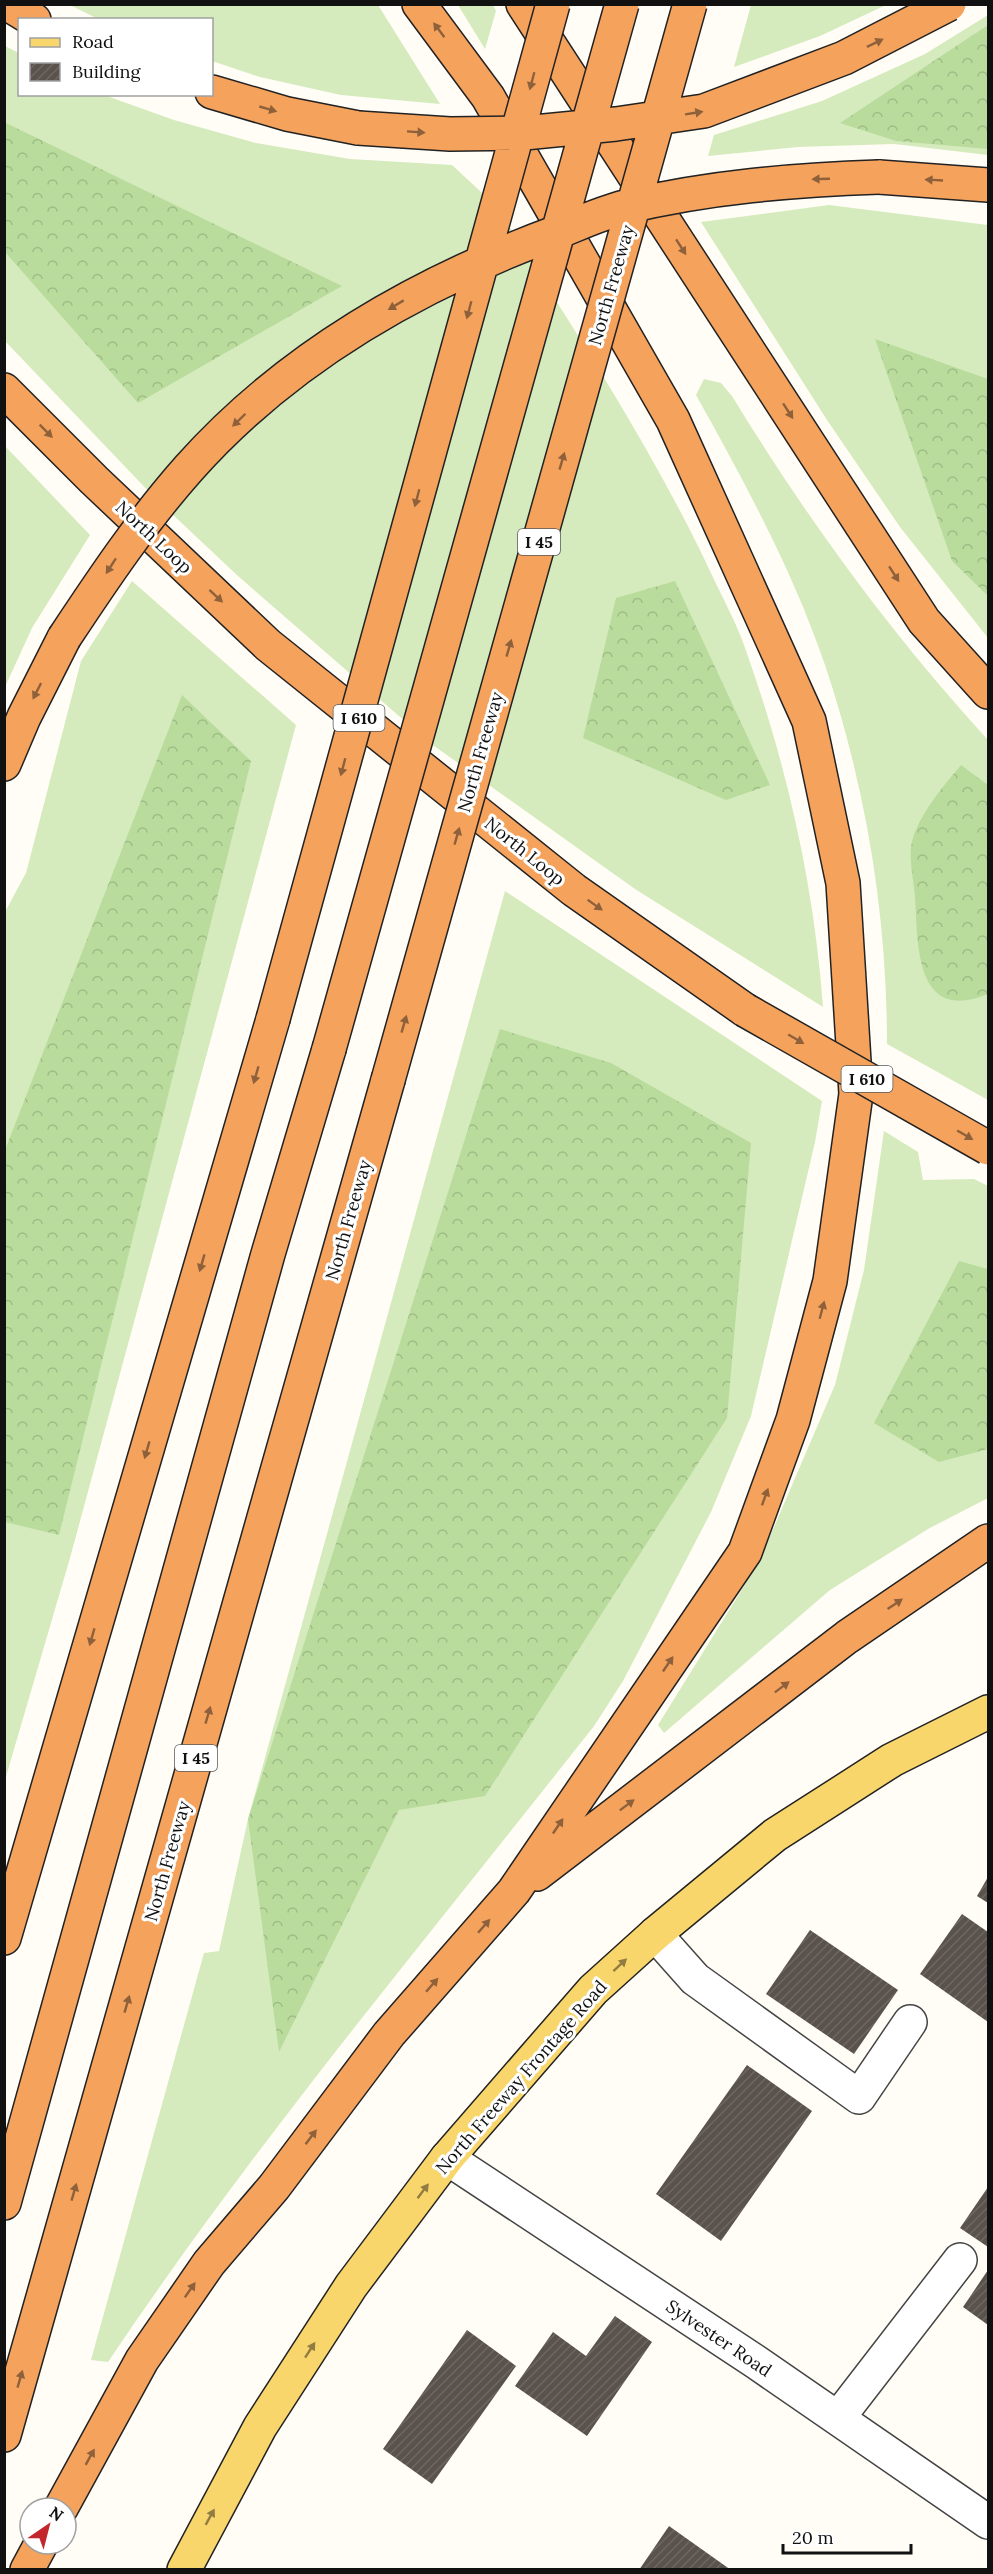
<svg xmlns="http://www.w3.org/2000/svg" width="993" height="2574" font-family="Lora,serif">
<style>
.grass{fill:#d5ebbd}
.forest{fill:url(#forest-crowns)}
.building{fill:url(#building-hatch)}
.lines{fill:none;stroke-linecap:round;stroke-linejoin:round}
.minor-casing{stroke:#444;stroke-width:36}
.major-casing{stroke:#222;stroke-width:36}
.highway-casing{stroke:#222;stroke-width:36}
.minor{stroke:#fff;stroke-width:33}
.major{stroke:#f9d66b;stroke-width:33}
.highway{stroke:#f5a25d;stroke-width:33}
.highway-bridge-casing{stroke:#222;stroke-width:36;stroke-linecap:butt}
.highway-bridge{stroke:#f5a25d;stroke-width:33}
.oneway{fill:#8e613b}
.oneway2{fill:#917d42}
.labels{text-anchor:middle;dominant-baseline:central;stroke-width:6;stroke-linejoin:round;paint-order:stroke}
.shield{fill:#fff;stroke:#585858;stroke-width:1.5}
.shield-label{font-size:16px;font-weight:bold;fill:#111}
.street-label{font-size:18px;fill:#111;stroke:#fff}
</style>
<defs>
<pattern id="forest-crowns" width="20" height="18" patternUnits="userSpaceOnUse" patternTransform="scale(1.5)"><rect width="20" height="18" fill="#b9dc9c"/><path d="M2 6a3 3 0 1 1 6 0M12 15a3 3 0 1 1 6 0" fill="none" stroke="#9ebc85"/></pattern>
<pattern id="building-hatch" width="6" height="6" patternUnits="userSpaceOnUse" patternTransform="scale(1.5)"><rect width="6" height="6" fill="#5a524d"/><path d="M-1 1l2-2M0 6l6-6M5 7l2-2" fill="none" stroke="#6d6662"/></pattern>
</defs>
<rect width="100%" height="100%" fill="#fffdf5"/>
<!-- grass -->
<path class="grass" d="M70 5H378L440 104 341 95 260 77 212 61V20L98 19Z
M458 5H493L496 11 485 49Z
M751 5V4L886 5 820 36 734 67Z
M988 15V155L894 144 798 147 708 156 714 135 822 101 925 54Z
M5 46 19 53 20 94 104 95 174 120 256 143 350 159 452 165 481 192 509 226C580 339 653 450 710 571 721 595 735 620 744 645 786 762 814 883 823 1007L635 889 430 743 238 576 154 497 5 341Z
M829 205 988 225V638L900 527 827 420 701 222Z
M704 379 721 383 732 396C807 519 891 634 988 740V1100L887 1044C887 914 866 788 825 665 793 571 744 481 696 395Z
M5 446 90 535 32 628 5 687Z
M132 581 296 725 70 1558 5 1780V912L26 873 81 661Z
M505 891 822 1101 815 1142 751 1416 711 1512 623 1681 594 1726C429 1936 257 2140 108 2362L91 2360 204 1953 219 1951 248 1819Z
M884 1131 918 1152 923 1180 974 1179 988 1186V1498L928 1529 830 1590 664 1733 658 1725 759 1562 835 1385 864 1270Z"/>
<!-- forest -->
<path class="forest" d="M988 25V149L896 141 840 123Z
M5 121 6 123 342 286 138 403 5 252Z
M875 339 988 379V596L952 561Z
M675 581 770 785 726 800 583 738 616 598Z
M182 695 251 761 59 1535 5 1522V1150Z
M961 765 988 785V994C915 1024 918 946 915 897 914 881 908 858 912 842 918 816 944 785 961 765Z
M500 1029 611 1063 751 1143 727 1418 485 1796 399 1810 279 2052 248 1819Z
M959 1261 988 1269V1449L939 1462 874 1423Z"/>
<!-- building -->
<path class="building" d="M988 1877V1903L977 1896Z
M962 1914 988 1932V2022L920 1974Z
M810 1930 898 1990 854 2054 766 1994Z
M747 2065 812 2111 721 2241 656 2194Z
M988 2187V2247L960 2228Z
M988 2270V2325L963 2307Z
M615 2316 652 2342 587 2436 515 2386 553 2332 586 2356Z
M467 2330 516 2366 432 2484 383 2449Z
M669 2526 731 2570H639Z"/>
<g class="lines">
<!-- minor casing -->
<g class="minor-casing">
<path id="minor" d="M655 1934 695 1979 859 2097 910 2022
M447 2158 756 2362 988 2522
M838 2418 960 2260"/>
</g>
<!-- major casing -->
<g class="major-casing">
<path id="major" d="M184 2570 260 2427 351 2286 447 2158 593 1990 655 1934 775 1835 892 1760 988 1712"/>
</g>
<!-- highway casing -->
<g class="highway-casing">
<path id="highway" d="M8 4 34 20
M523 4 924 621 988 692
M212 92 287 114 358 128
M879 177 988 185
M4 390 94 480 268 645 574 890 745 1010
M4 764 24 717 64 638
M537 1874 847 1637 988 1541
M4 1938 273 1019
M4 2203 268 1254 329 1049
M4 2435 388 1080
M61 2508 142 2360 209 2263 274 2187 389 2034 514 1891 745 1552 793 1420 830 1281 856 1094 843 883 809 721 673 420 488 97 419 4
M27 2570 41 2544"/>
</g>
<!-- minor -->
<use href="#minor" class="minor"/>
<!-- major -->
<use href="#major" class="major"/>
<!-- highway -->
<use href="#highway" class="highway"/>
<!-- highway-bridge casing -->
<g class="highway-bridge-casing">
<path id="highway-bridge" d="M358 128 450 134 524 133 616 124 704 111 844 58 949 4
M64 638C103 579 142 521 189 468 287 358 419 283 555 233 578 224 601 213 625 207 708 187 794 180 879 177
M745 1010 988 1148
M273 1019 553 4
M329 1049 622 4
M388 1080 690 4"/>
</g>
<!-- highway-bridge -->
<use href="#highway-bridge" class="highway-bridge"/>
</g>
<!-- one-way arrows -->
<defs><path id="oneway-solid" d="M-6-.8H1V-3.2L6.5 0L1 3.2V.8H-6Z" transform="scale(1.5)"/></defs>
<g class="oneway">
<use href="#oneway-solid" transform="translate(439 30) rotate(-127)"/>
<use href="#oneway-solid" transform="translate(875 43) rotate(-26)"/>
<use href="#oneway-solid" transform="translate(532 81) rotate(105)"/>
<use href="#oneway-solid" transform="translate(268 109) rotate(16)"/>
<use href="#oneway-solid" transform="translate(694 113) rotate(-9)"/>
<use href="#oneway-solid" transform="translate(416 132) rotate(4)"/>
<use href="#oneway-solid" transform="translate(821 179) rotate(178)"/>
<use href="#oneway-solid" transform="translate(934 180) rotate(-177)"/>
<use href="#oneway-solid" transform="translate(681 247) rotate(57)"/>
<use href="#oneway-solid" transform="translate(396 305) rotate(149)"/>
<use href="#oneway-solid" transform="translate(469 310) rotate(105)"/>
<use href="#oneway-solid" transform="translate(788 411) rotate(57)"/>
<use href="#oneway-solid" transform="translate(239 420) rotate(136)"/>
<use href="#oneway-solid" transform="translate(46 431) rotate(45)"/>
<use href="#oneway-solid" transform="translate(562 461) rotate(-74)"/>
<use href="#oneway-solid" transform="translate(417 498) rotate(105)"/>
<use href="#oneway-solid" transform="translate(111 566) rotate(123)"/>
<use href="#oneway-solid" transform="translate(894 574) rotate(57)"/>
<use href="#oneway-solid" transform="translate(216 596) rotate(43)"/>
<use href="#oneway-solid" transform="translate(509 648) rotate(-74)"/>
<use href="#oneway-solid" transform="translate(37 691) rotate(117)"/>
<use href="#oneway-solid" transform="translate(343 767) rotate(105)"/>
<use href="#oneway-solid" transform="translate(457 836) rotate(-74)"/>
<use href="#oneway-solid" transform="translate(595 905) rotate(35)"/>
<use href="#oneway-solid" transform="translate(404 1024) rotate(-74)"/>
<use href="#oneway-solid" transform="translate(796 1039) rotate(30)"/>
<use href="#oneway-solid" transform="translate(256 1075) rotate(106)"/>
<use href="#oneway-solid" transform="translate(965 1135) rotate(30)"/>
<use href="#oneway-solid" transform="translate(202 1263) rotate(106)"/>
<use href="#oneway-solid" transform="translate(822 1310) rotate(-75)"/>
<use href="#oneway-solid" transform="translate(147 1450) rotate(106)"/>
<use href="#oneway-solid" transform="translate(765 1497) rotate(-70)"/>
<use href="#oneway-solid" transform="translate(895 1604) rotate(-34)"/>
<use href="#oneway-solid" transform="translate(92 1637) rotate(106)"/>
<use href="#oneway-solid" transform="translate(668 1664) rotate(-56)"/>
<use href="#oneway-solid" transform="translate(782 1687) rotate(-37)"/>
<use href="#oneway-solid" transform="translate(208 1715) rotate(-74)"/>
<use href="#oneway-solid" transform="translate(627 1805) rotate(-37)"/>
<use href="#oneway-solid" transform="translate(558 1826) rotate(-56)"/>
<use href="#oneway-solid" transform="translate(484 1926) rotate(-49)"/>
<use href="#oneway-solid" transform="translate(432 1985) rotate(-49)"/>
<use href="#oneway-solid" transform="translate(127 2004) rotate(-74)"/>
<use href="#oneway-solid" transform="translate(311 2137) rotate(-53)"/>
<use href="#oneway-solid" transform="translate(74 2192) rotate(-74)"/>
<use href="#oneway-solid" transform="translate(190 2290) rotate(-55)"/>
<use href="#oneway-solid" transform="translate(20 2379) rotate(-74)"/>
<use href="#oneway-solid" transform="translate(90 2457) rotate(-61)"/>
</g>
<g class="oneway2">
<use href="#oneway-solid" transform="translate(620 1965) rotate(-43)"/>
<use href="#oneway-solid" transform="translate(423 2191) rotate(-53)"/>
<use href="#oneway-solid" transform="translate(310 2350) rotate(-57)"/>
<use href="#oneway-solid" transform="translate(210 2517) rotate(-61)"/>
</g>
<g class="labels">
<!-- shield labels -->
<g class="shield">
<rect x="518" y="529" width="42" height="26" rx="4.5"/>
<rect x="333.5" y="705" width="51" height="26" rx="4.5"/>
<rect x="841.5" y="1066" width="51" height="26" rx="4.5"/>
<rect x="175" y="1745" width="42" height="26" rx="4.5"/>
</g>
<g class="shield-label">
<text x="539" y="542">I 45</text>
<text x="359" y="718">I 610</text>
<text x="867" y="1079">I 610</text>
<text x="196" y="1758">I 45</text>
</g>
<!-- street labels -->
<g class="street-label">
<text transform="translate(611 285) rotate(-74)">North Freeway</text>
<text transform="translate(154 537) rotate(43)">North Loop</text>
<text transform="translate(480 752) rotate(-74)">North Freeway</text>
<text transform="translate(525 851) rotate(39)">North Loop</text>
<text transform="translate(348 1220) rotate(-74)">North Freeway</text>
<text transform="translate(167 1861) rotate(-74)">North Freeway</text>
<text transform="translate(521 2077) rotate(-49)">North Freeway Frontage Road</text>
<text transform="translate(719 2338) rotate(34)">Sylvester Road</text>
</g>
</g>
<!-- border -->
<rect width="993" height="2574" fill="none" stroke="#111111" stroke-width="12"/>
<!-- legend -->
<rect x="18" y="18" width="195" height="78" fill="#ffffff" stroke="#a0a0a0" stroke-width="1.5"/>
<rect x="30" y="38" width="30" height="9" fill="#f9d66b" stroke="#a0a0a0" stroke-width="1.5"/>
<text x="72" y="48" font-size="18" fill="#111111">Road</text>
<rect x="30" y="63" width="30" height="18" fill="url(#building-hatch)" stroke="#a0a0a0" stroke-width="1.5"/>
<text x="72" y="78" font-size="18" fill="#111111">Building</text>
<!-- north arrow -->
<g transform="translate(48 2526) rotate(35)"><circle r="28" fill="#ffffff" stroke="#a0a0a0" stroke-width="1.5"/>
<path d="M0-4.5L10 22L0 15L-10 22Z" fill="#c4262e"/>
<text y="-9" font-size="16" font-weight="bold" text-anchor="middle" fill="#111111">N</text>
</g>
<!-- scale -->
<path d="M783 2544v9h128v-9" fill="none" stroke="#111111" stroke-width="3"/>
<text x="792" y="2544" font-size="18" fill="#111111" stroke="#ffffff" stroke-width="4.5" paint-order="stroke">20 m</text>
</svg>
